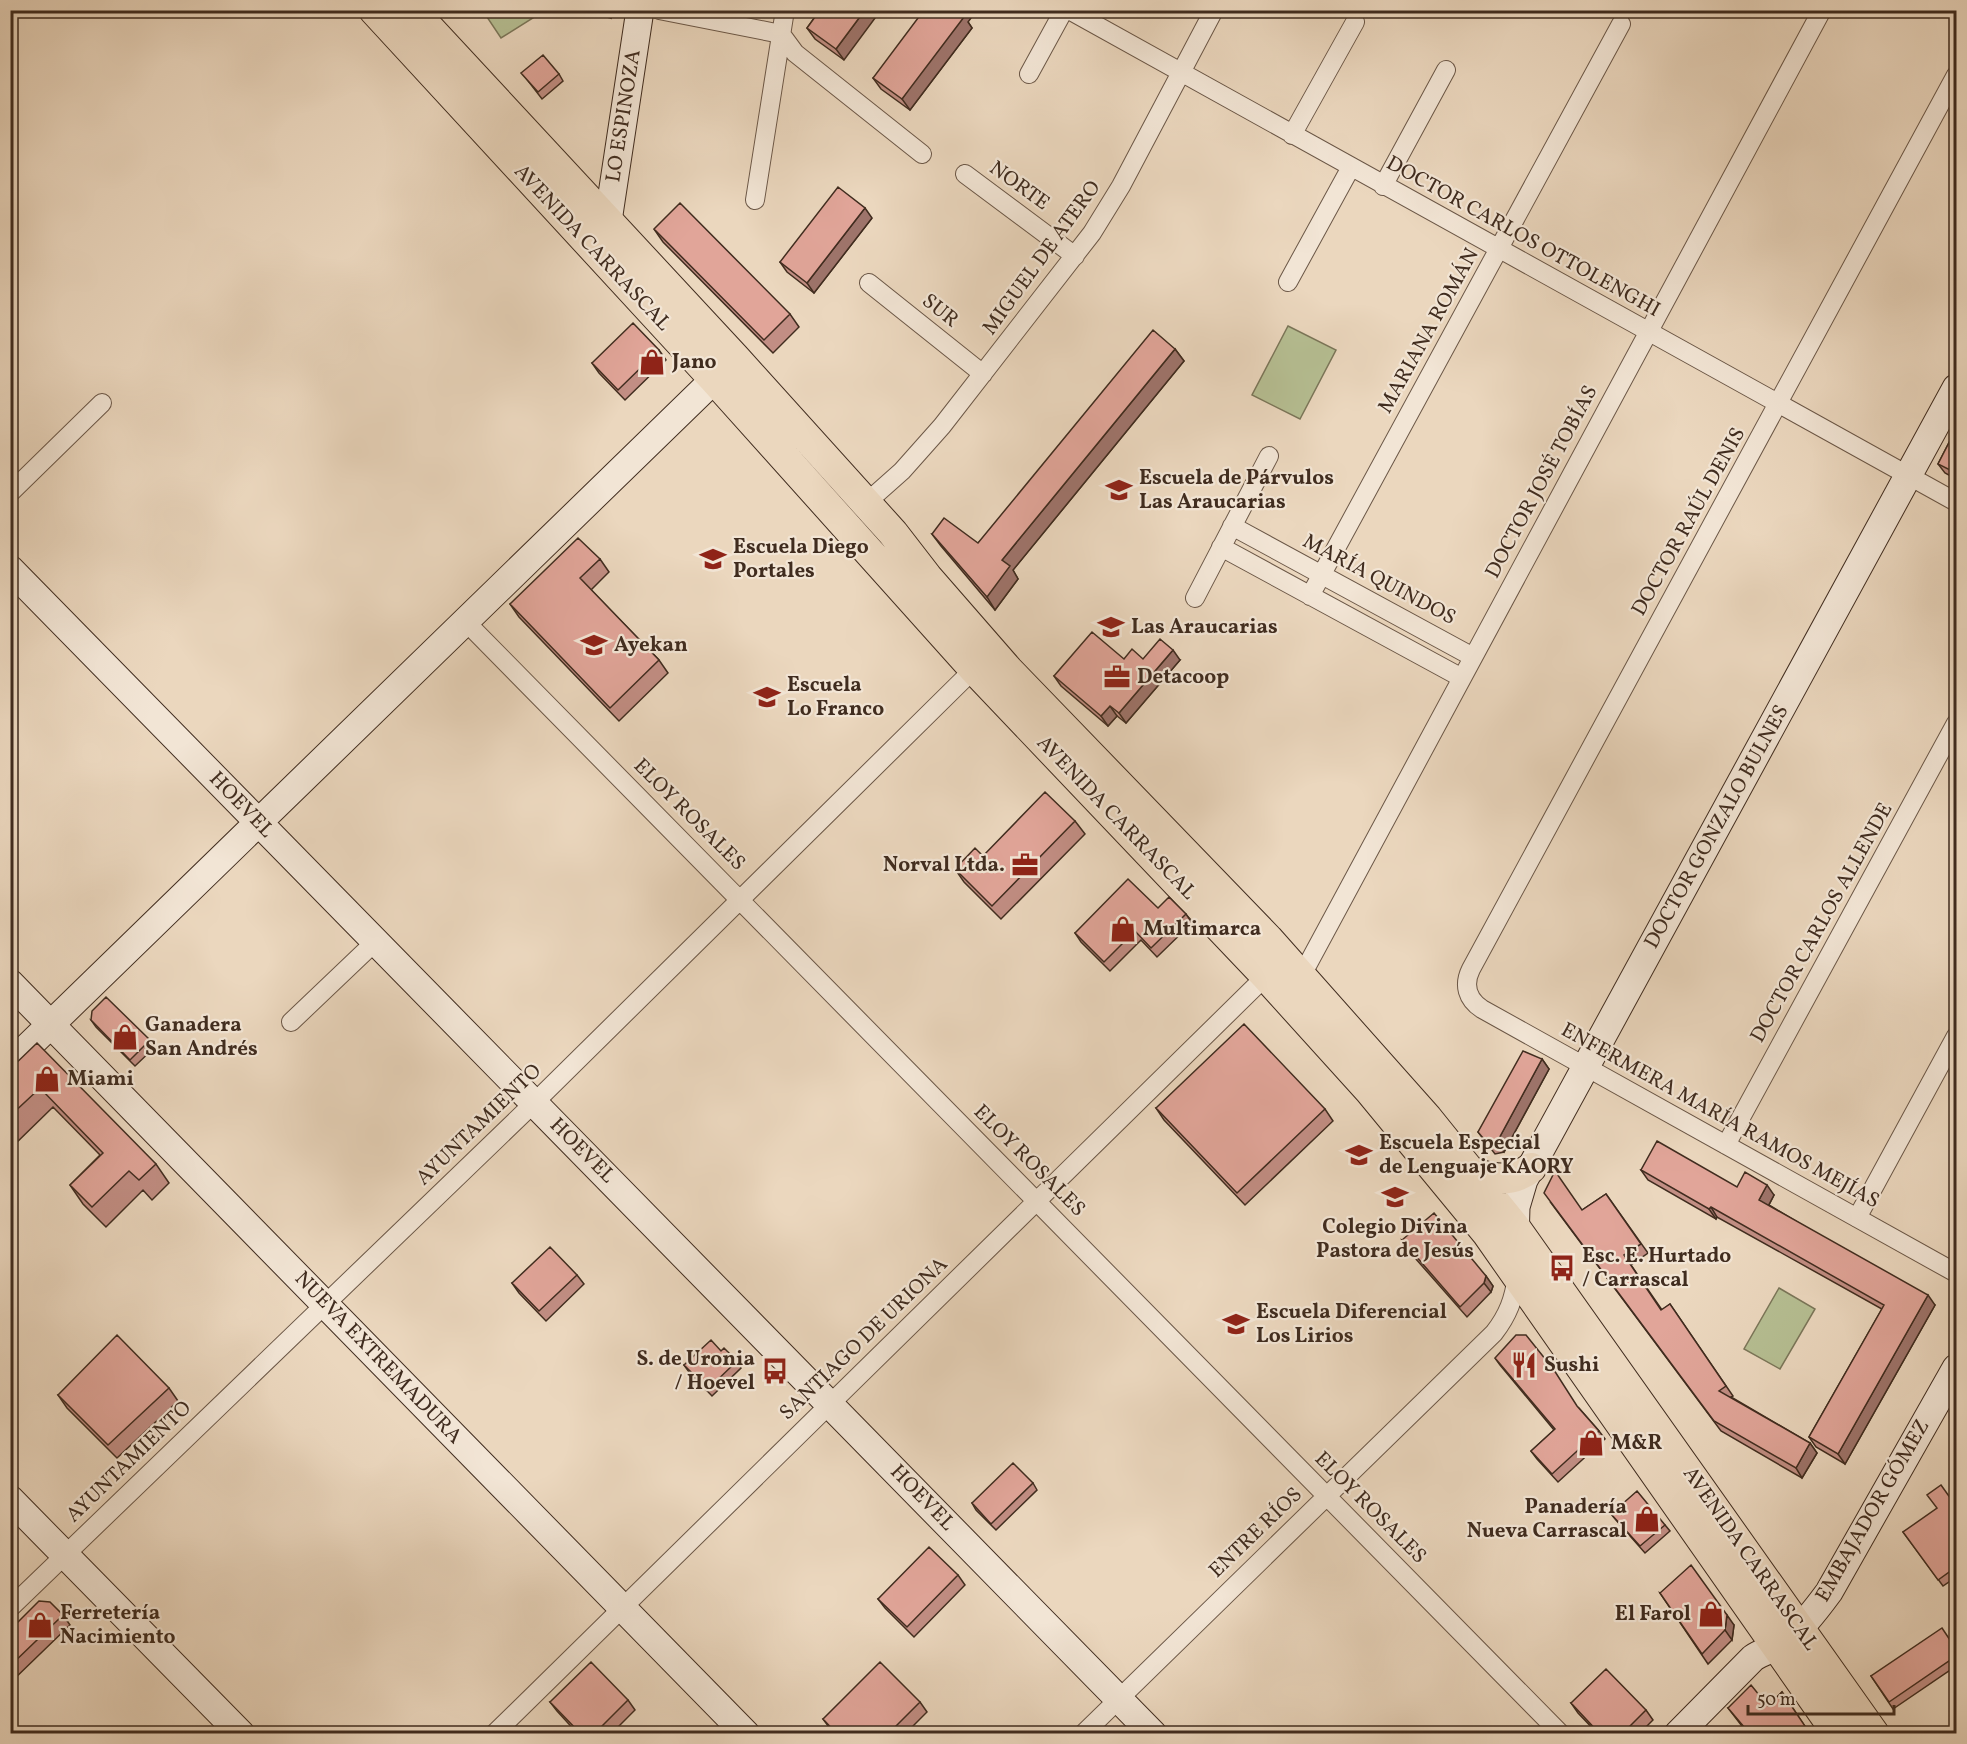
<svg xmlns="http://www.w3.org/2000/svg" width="1967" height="1744" font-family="Vollkorn,serif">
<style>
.garden{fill:#b6bf93;stroke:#7b7659;stroke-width:1.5}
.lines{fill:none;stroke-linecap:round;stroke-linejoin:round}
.street-casing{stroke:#6b5747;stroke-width:20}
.secondary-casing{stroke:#402c1f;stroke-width:29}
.primary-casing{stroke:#402c1f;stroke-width:32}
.street{stroke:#f2e5d5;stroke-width:18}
.secondary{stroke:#f2e5d5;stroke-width:27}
.primary{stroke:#ebd7be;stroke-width:30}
.wall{fill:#c28e84;stroke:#402c1f;stroke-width:1.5}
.shaded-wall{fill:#9e746b;stroke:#402c1f;stroke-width:1.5}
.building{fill:#e1a599;stroke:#402c1f;stroke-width:1.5}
.labels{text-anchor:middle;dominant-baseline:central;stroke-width:4.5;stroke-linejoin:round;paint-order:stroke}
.street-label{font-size:21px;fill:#402c1f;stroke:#f2e5d5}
.poi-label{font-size:21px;font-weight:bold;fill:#402c1f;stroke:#f2e5d5;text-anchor:start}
</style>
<rect width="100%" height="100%" fill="#ebd7be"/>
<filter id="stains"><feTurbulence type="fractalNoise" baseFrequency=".00333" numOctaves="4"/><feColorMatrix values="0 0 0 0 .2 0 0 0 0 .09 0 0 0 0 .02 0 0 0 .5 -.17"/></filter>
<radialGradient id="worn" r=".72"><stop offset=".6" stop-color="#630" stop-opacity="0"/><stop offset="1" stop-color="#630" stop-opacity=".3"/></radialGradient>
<!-- garden -->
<path class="garden" d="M483 11H544L501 38Z
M1288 326 1336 350 1300 419 1252 395Z
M1779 1288 1815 1309 1780 1369 1744 1349Z"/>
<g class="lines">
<!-- street casing -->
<g class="street-casing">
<path id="street" d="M659 10 781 34 795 53 922 154
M1069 10 1956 502
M1029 74 1064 10
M1956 75 1471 969C1463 985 1467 999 1482 1009L1956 1273
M1292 135 1355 22
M965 174 1075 256
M1383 186 1446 70
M755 200 785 10
M1288 282 1351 167
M869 283 983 374
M10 493 102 403
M866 503 902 471 942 426 1092 233 1121 186 1214 10
M1232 526 1473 657
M1221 547 1462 678
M1310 596 1621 24
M1195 598 1269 456
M465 621 1561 1734
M1302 975 1822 10
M291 1022 376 941
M1726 1145 1956 723
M1857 1218 1956 1036
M10 1608 534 1103 974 669
M494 1734 1266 976
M1083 1734 1494 1333C1508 1315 1514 1299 1517 1276"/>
</g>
<!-- secondary casing -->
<g class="secondary-casing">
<path id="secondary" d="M608 221 640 10
M10 569 1153 1734
M10 983 746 1734
M10 1064 730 364
M1515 1241 1516 1207 1524 1180 1956 388
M10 1499 241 1734
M1678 1734 1753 1658C1762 1652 1771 1650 1779 1645 1799 1632 1815 1611 1829 1592L1956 1368"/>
</g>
<!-- primary casing -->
<g class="primary-casing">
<path id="primary" d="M374 10 714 379 974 669 1266 976 1370 1091 1487 1233 1838 1734
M412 10 735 358 893 533 927 577 1008 670 1268 939 1427 1118 1514 1226 1874 1734
M1470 1171C1491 1180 1512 1183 1531 1168"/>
</g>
<!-- street -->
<use href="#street" class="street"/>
<!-- secondary -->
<use href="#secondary" class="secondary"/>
<!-- primary -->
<use href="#primary" class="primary"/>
</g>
<!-- wall -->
<path class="wall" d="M578 10H613L611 18Z
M820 10 844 60 815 39 807 28Z
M968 22 972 28 910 110 881 89 873 78Z
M522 73 559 74 563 81 542 99Z
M872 218 814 293 787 272 780 262Z
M654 229 790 314 799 327 773 353 663 242Z
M1175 349 1184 361 1013 570 1018 579 995 610 941 546 932 534 978 543Z
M659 350 666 360 625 400 599 373 592 363Z
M1956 429V479L1945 473 1938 464Z
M600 559 609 572 591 590 659 660 668 673 619 721 519 617 510 604Z
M1124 659 1180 660 1126 723 1117 716 1108 726 1061 686 1054 676Z
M1075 821 1085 834 1001 919 964 882 955 869 983 856Z
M1158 908 1186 914 1192 923 1157 957 1141 940 1110 971 1081 942 1075 933Z
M91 1020 150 1040 155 1047 135 1066 96 1027Z
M1542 1059 1549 1069 1504 1152 1495 1154 1478 1132Z
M10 1069 156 1164 169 1183 152 1200 143 1190 106 1227 83 1204 70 1185 100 1155 53 1107 13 1146 10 1144Z
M1156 1108 1325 1109 1333 1121 1245 1205 1164 1120Z
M1641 1170 1737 1187 1774 1195 1769 1205 1935 1305 1845 1464 1816 1447 1809 1437 1882 1309 1717 1217 1716 1219 1648 1180Z
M1606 1194 1648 1253 1631 1265 1662 1310 1670 1304 1733 1396 1731 1397 1810 1443 1817 1453 1802 1478 1721 1431 1551 1203 1582 1210Z
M1402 1240 1486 1276 1493 1286 1491 1292 1467 1317 1408 1250Z
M577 1275 584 1284 546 1321 519 1293 512 1283Z
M721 1351 737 1361 741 1368 712 1396 689 1372 684 1365Z
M1495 1358 1579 1408 1599 1431 1605 1439 1558 1482 1537 1459 1531 1451 1554 1430 1500 1365Z
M169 1388 178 1401 117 1458 67 1408 58 1395Z
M1033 1483 1037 1490 996 1530 976 1510 972 1503Z
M1956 1506V1577L1943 1586 1903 1532Z
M1611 1514 1665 1525 1670 1531 1645 1553 1616 1520Z
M958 1575 965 1585 914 1637 885 1608 878 1599Z
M1660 1593 1734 1625 1732 1640 1708 1664Z
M63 1615 70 1625 10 1683V1630Z
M1956 1649V1666L1893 1709 1871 1676Z
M1782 1692 1810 1734H1748L1728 1708 1768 1706Z
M628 1700 635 1710 611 1734H578L557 1711 550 1702Z
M920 1702 927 1712 905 1734H834L823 1719Z
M1571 1703 1646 1710 1653 1720 1639 1734H1598L1578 1713Z"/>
<!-- shaded-wall -->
<path class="shaded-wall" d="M607 10H613L611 18 606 12Z
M865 10H881L844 60 836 49Z
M960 10H977L968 22 972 28 910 110 902 99Z
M865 208 872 218 814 293 807 283Z
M1175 349 1184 361 1013 570 1018 579 995 610 987 597 1002 560Z
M1173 650 1180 660 1126 723 1119 713Z
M1110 706 1117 716 1108 726 1101 716Z
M1542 1059 1549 1069 1504 1152 1497 1142Z
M1767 1185 1774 1195 1766 1210 1759 1200Z
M1711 1207 1717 1217 1716 1219 1709 1209Z
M1486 1276 1493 1286 1491 1292 1484 1283Z
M1928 1295 1935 1305 1845 1464 1838 1454Z
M1810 1443 1817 1453 1802 1478 1796 1468Z
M1727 1615 1734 1625 1732 1640 1725 1630Z"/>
<!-- building -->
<path class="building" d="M820 10H865L836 49 807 28Z
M924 10H960L959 12 964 17 902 99 873 78Z
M543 55 559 74 538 92 521 73Z
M838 187 865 208 807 283 780 262Z
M680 203 790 314 764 340 654 229Z
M633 323 659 350 618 390 592 363Z
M1153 330 1175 349 1002 560 1010 566 987 597 932 534 944 518 978 543Z
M1956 429V473L1938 464Z
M578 538 600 559 580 578 659 660 610 708 510 604Z
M1092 632 1124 659 1132 649 1143 659 1160 639 1173 650 1119 713 1110 706 1101 716 1054 676Z
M1045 792 1075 821 992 906 955 869 975 848 983 856Z
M1128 879 1158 908 1169 897 1186 914 1151 948 1135 931 1104 962 1075 933Z
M106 997 150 1040 130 1060 91 1020 92 1011Z
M1244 1024 1325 1109 1237 1193 1156 1108Z
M37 1043 156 1164 139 1180 129 1171 92 1207 70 1185 103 1153 40 1088 10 1116V1069Z
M1523 1051 1542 1059 1497 1142 1488 1144 1478 1132Z
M1657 1141 1737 1187 1745 1172 1767 1185 1759 1200 1928 1295 1838 1454 1809 1437 1884 1305 1711 1207 1709 1209 1641 1170Z
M1555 1171 1582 1210 1606 1194 1641 1244 1624 1255 1661 1310 1670 1304 1726 1386 1719 1391 1810 1443 1796 1468 1714 1421 1544 1193Z
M1434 1213 1486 1276 1484 1283 1460 1307 1402 1240Z
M550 1247 577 1275 539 1311 512 1283Z
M117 1335 169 1388 108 1445 58 1395Z
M1516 1335H1526L1554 1370 1577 1406 1599 1431 1552 1474 1531 1451 1555 1429 1495 1358Z
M711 1340 721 1351 724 1348 737 1361 708 1389 684 1365Z
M1013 1463 1033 1483 991 1524 972 1503Z
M1941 1485 1956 1506V1567L1938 1580 1903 1532 1937 1508 1927 1495Z
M1637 1491 1665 1525 1640 1546 1611 1514Z
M929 1547 958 1575 907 1627 878 1599Z
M1691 1565 1727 1615 1725 1630 1702 1654 1660 1593Z
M39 1601 50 1602 63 1615 10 1666V1630Z
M1942 1628 1956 1649V1656L1889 1702 1871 1676Z
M591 1662 628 1700 594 1734H581L550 1702Z
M880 1662 920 1702 888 1734H837L823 1719Z
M1606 1669 1646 1710 1622 1734H1600L1571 1703Z
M1751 1685 1768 1706 1782 1692 1807 1729 1804 1731 1806 1734H1750L1728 1708Z"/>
<!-- icons -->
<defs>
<g id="shop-bare" transform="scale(2.07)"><path d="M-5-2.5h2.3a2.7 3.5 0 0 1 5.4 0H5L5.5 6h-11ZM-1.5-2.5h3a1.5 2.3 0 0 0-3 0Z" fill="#8f2418" stroke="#f2e5d5" stroke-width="2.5" paint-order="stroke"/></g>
<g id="school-bare" transform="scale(2.07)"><path d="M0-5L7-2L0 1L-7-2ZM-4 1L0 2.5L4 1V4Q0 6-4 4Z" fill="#8f2418" stroke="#f2e5d5" stroke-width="2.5" paint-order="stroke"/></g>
<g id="office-bare" transform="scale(2.07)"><path d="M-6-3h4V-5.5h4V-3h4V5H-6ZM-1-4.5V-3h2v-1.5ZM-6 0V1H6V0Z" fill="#8f2418" stroke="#f2e5d5" stroke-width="2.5" paint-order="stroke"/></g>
<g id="bus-bare" transform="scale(2.07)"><path d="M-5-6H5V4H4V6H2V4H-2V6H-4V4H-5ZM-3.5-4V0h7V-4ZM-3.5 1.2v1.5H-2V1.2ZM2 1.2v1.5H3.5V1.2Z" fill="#8f2418" stroke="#f2e5d5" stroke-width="2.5" paint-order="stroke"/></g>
<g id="restaurant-bare" transform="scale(2.07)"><path d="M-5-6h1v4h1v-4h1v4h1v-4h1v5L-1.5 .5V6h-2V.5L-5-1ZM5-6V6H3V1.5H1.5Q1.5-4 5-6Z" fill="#8f2418" stroke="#f2e5d5" stroke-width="2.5" paint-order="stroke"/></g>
</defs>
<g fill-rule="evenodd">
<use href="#shop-bare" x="652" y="362"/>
<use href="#school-bare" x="1119" y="490"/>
<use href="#school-bare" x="713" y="559"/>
<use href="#school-bare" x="1111" y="627"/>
<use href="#school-bare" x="594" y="645"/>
<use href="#office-bare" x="1117" y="677"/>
<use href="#school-bare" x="767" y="697"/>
<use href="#office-bare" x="1025" y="865"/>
<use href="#shop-bare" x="1123" y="929"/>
<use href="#shop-bare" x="125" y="1037"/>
<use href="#shop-bare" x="47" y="1079"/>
<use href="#school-bare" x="1359" y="1155"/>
<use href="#school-bare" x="1395" y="1197"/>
<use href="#bus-bare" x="1562" y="1268"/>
<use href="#school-bare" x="1236" y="1324"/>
<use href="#restaurant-bare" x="1524" y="1365"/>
<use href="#bus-bare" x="775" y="1371"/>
<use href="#shop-bare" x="1591" y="1443"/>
<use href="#shop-bare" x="1647" y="1519"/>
<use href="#shop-bare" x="1711" y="1614"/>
<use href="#shop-bare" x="40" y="1625"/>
</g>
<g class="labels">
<!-- street labels -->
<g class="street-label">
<text transform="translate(624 116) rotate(-81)">LO ESPINOZA</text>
<text transform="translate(1019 186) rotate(36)">NORTE</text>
<text transform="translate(1523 237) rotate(29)">DOCTOR CARLOS OTTOLENGHI</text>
<text transform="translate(592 248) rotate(47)">AVENIDA CARRASCAL</text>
<text transform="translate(1042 258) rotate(-54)">MIGUEL DE ATERO</text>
<text transform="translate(940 311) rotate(39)">SUR</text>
<text transform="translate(1429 331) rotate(-61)">MARIANA ROMÁN</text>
<text transform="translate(1542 482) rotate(-62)">DOCTOR JOSÉ TOBÍAS</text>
<text transform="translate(1689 522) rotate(-61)">DOCTOR RAÚL DENIS</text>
<text transform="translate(1379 580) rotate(28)">MARÍA QUINDOS</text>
<text transform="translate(241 805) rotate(46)">HOEVEL</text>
<text transform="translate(689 815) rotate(45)">ELOY ROSALES</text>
<text transform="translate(1116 818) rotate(46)">AVENIDA CARRASCAL</text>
<text transform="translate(1717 827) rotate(-61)">DOCTOR GONZALO BULNES</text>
<text transform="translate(1822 923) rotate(-61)">DOCTOR CARLOS ALLENDE</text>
<text transform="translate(1720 1116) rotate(29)">ENFERMERA MARÍA RAMOS MEJÍAS</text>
<text transform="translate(479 1125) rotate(-44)">AYUNTAMIENTO</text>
<text transform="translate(582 1151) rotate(45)">HOEVEL</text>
<text transform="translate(1029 1161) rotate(45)">ELOY ROSALES</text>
<text transform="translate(864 1339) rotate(-44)">SANTIAGO DE URIONA</text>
<text transform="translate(378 1358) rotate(46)">NUEVA EXTREMADURA</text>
<text transform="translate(129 1462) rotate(-44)">AYUNTAMIENTO</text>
<text transform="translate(922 1498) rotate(46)">HOEVEL</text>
<text transform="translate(1370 1508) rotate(45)">ELOY ROSALES</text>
<text transform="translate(1873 1511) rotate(-60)">EMBAJADOR GÓMEZ</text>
<text transform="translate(1256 1533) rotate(-44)">ENTRE RÍOS</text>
<text transform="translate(1750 1559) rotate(55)">AVENIDA CARRASCAL</text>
</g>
<!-- poi labels -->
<g class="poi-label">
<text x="672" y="362">Jano</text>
<text x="1139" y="478">Escuela de Párvulos<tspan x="1139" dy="24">Las Araucarias</tspan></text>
<text x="733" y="547">Escuela Diego<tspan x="733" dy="24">Portales</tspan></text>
<text x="1131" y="627">Las Araucarias</text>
<text x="614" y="645">Ayekan</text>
<text x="1137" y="677">Detacoop</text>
<text x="787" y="685">Escuela<tspan x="787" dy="24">Lo Franco</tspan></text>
<text x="1005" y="865" text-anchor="end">Norval Ltda.</text>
<text x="1143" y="929">Multimarca</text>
<text x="145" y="1025">Ganadera<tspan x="145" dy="24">San Andrés</tspan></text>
<text x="67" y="1079">Miami</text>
<text x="1379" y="1143">Escuela Especial<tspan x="1379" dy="24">de Lenguaje KAORY</tspan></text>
<text x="1395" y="1227" text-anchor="middle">Colegio Divina<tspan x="1395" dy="24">Pastora de Jesús</tspan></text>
<text x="1582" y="1256">Esc. E. Hurtado<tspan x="1582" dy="24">/ Carrascal</tspan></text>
<text x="1256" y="1312">Escuela Diferencial<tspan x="1256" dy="24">Los Lirios</tspan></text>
<text x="755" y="1359" text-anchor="end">S. de Uronia<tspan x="755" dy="24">/ Hoevel</tspan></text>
<text x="1544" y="1365">Sushi</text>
<text x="1611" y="1443">M&amp;R</text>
<text x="1627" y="1507" text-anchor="end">Panadería<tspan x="1627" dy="24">Nueva Carrascal</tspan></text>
<text x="60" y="1613">Ferretería<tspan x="60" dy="24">Nacimiento</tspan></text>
<text x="1691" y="1614" text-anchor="end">El Farol</text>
</g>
</g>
<!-- margin -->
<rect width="1967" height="1744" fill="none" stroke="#ebd7be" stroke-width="36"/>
<rect x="12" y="12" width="1943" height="1720" fill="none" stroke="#402c1f" stroke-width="3"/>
<rect x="18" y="18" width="1931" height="1708" fill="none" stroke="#402c1f" stroke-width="1.5"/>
<!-- scale -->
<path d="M1748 1705v9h146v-9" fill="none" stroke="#402c1f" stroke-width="3"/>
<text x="1757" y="1705" font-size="18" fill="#402c1f" stroke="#f2e5d5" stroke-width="4.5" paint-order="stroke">50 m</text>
<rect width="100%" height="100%" filter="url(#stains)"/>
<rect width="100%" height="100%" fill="url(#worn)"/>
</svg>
